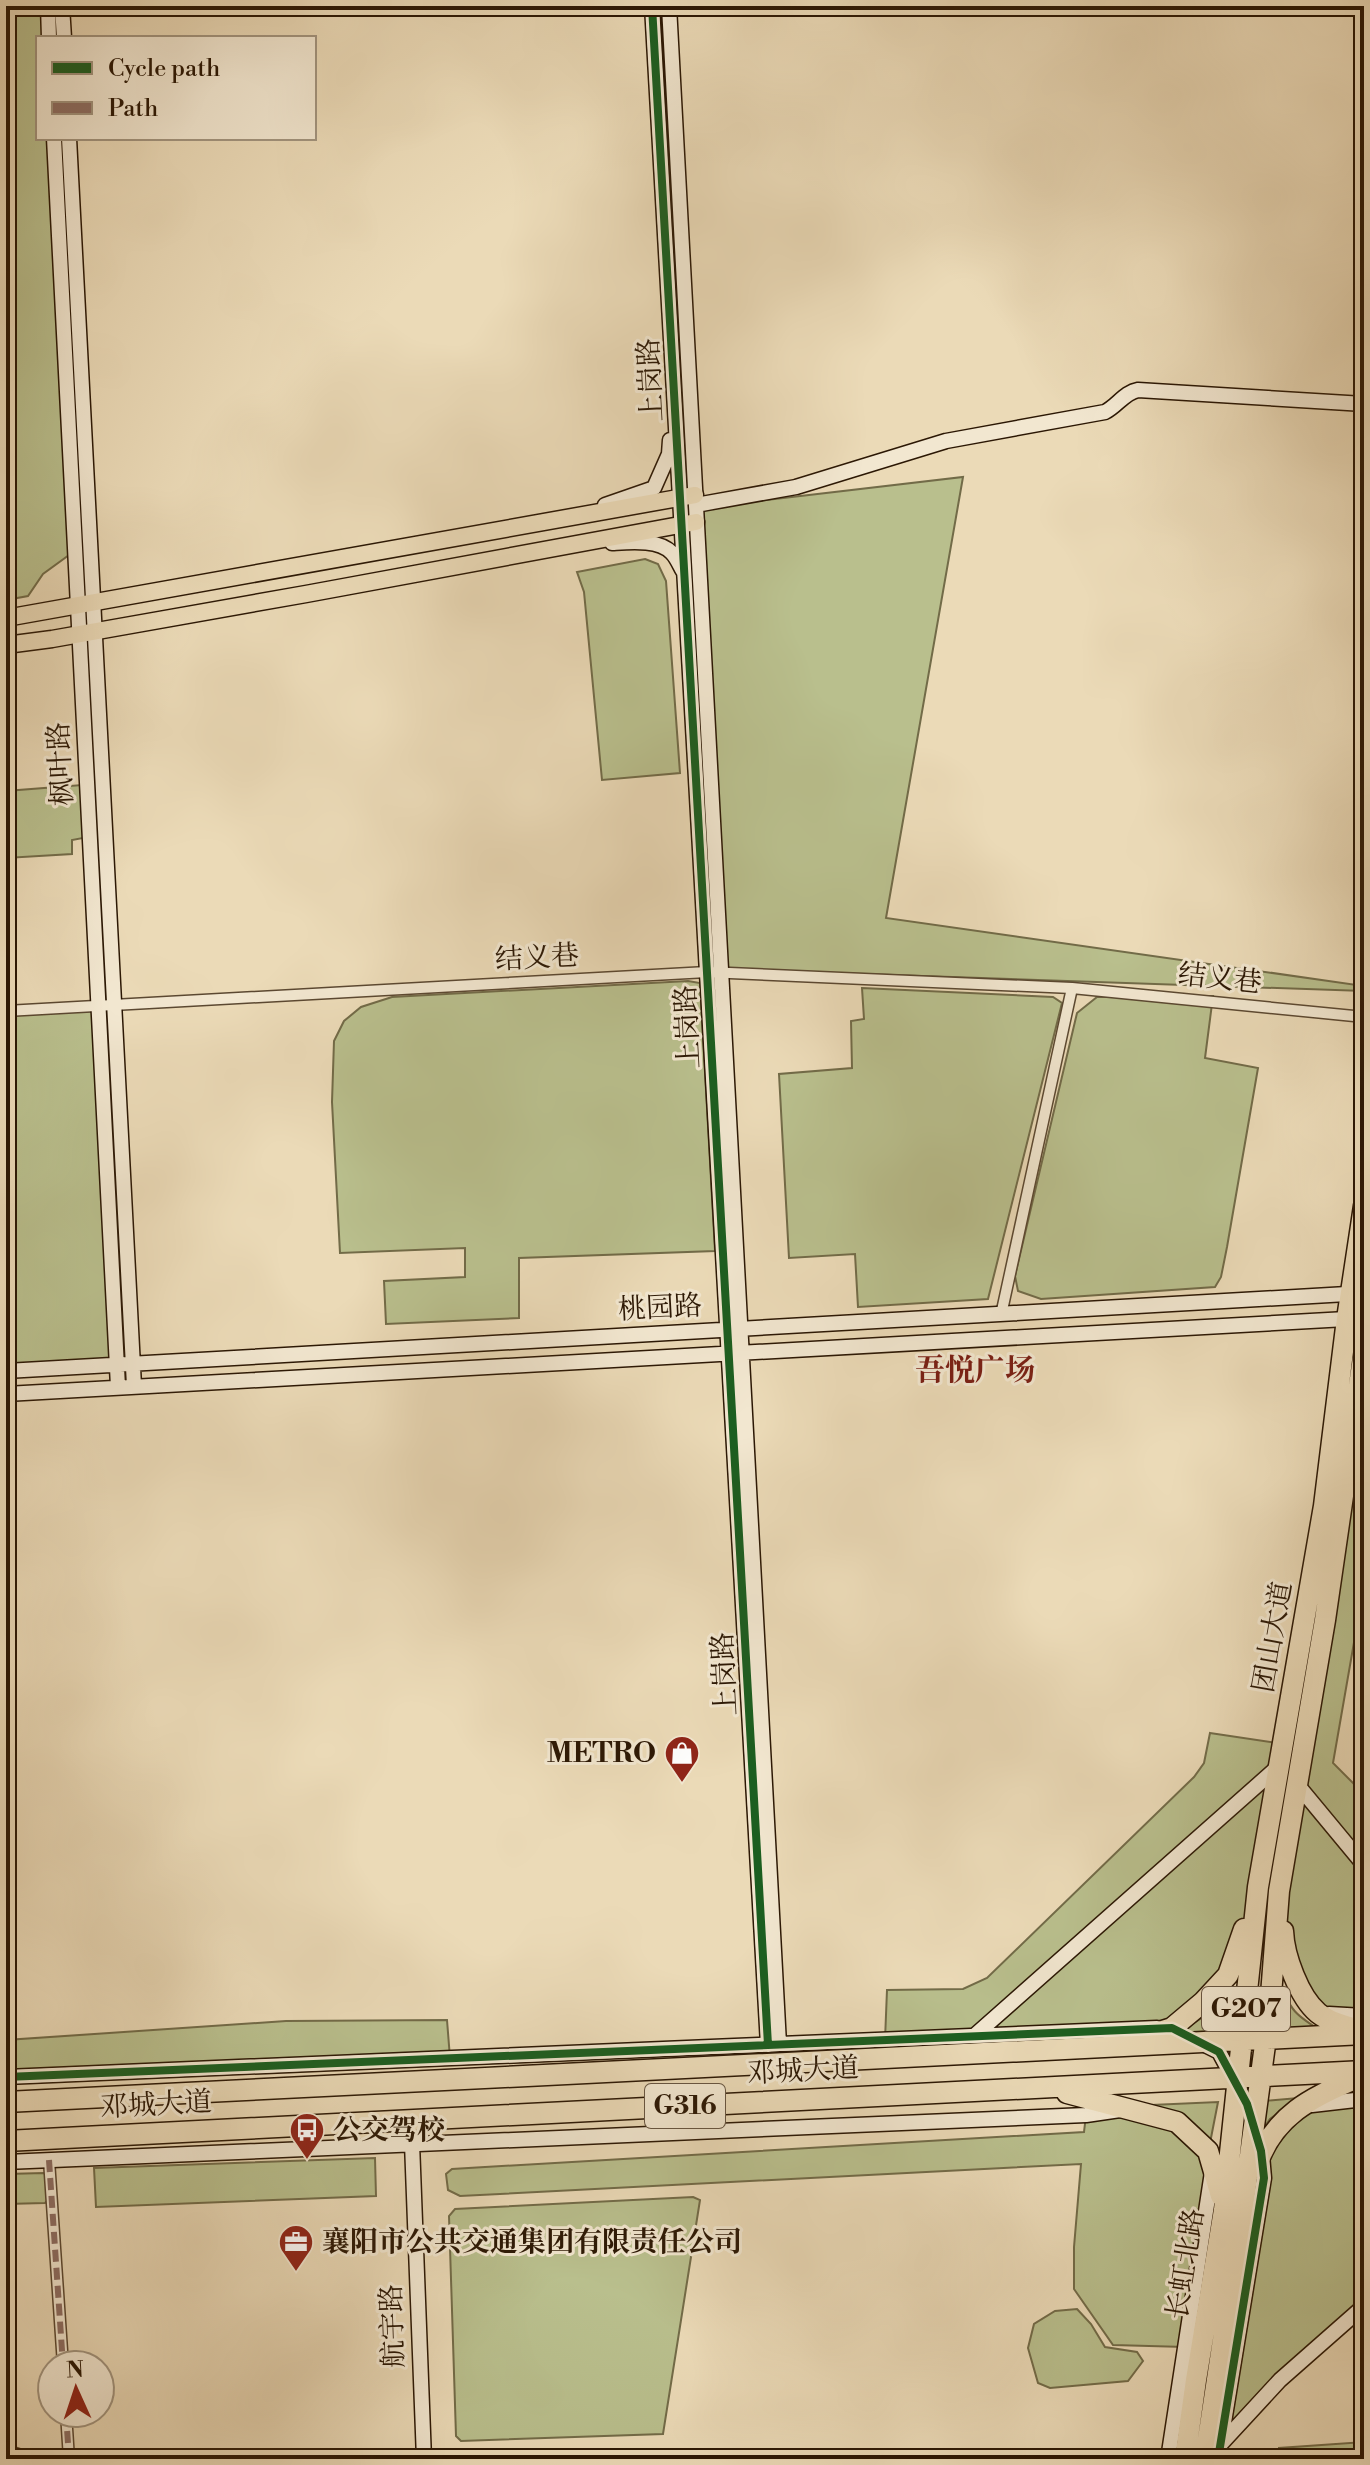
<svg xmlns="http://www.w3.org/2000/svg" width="1370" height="2465" font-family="'Libre Bodoni','Noto Serif SC',serif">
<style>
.green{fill:#b9bf8d;stroke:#726b48;stroke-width:2}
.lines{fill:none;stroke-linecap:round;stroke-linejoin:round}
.street-casing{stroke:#5b4831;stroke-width:13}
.secondary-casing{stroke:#2b1704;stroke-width:17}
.primary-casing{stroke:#2b1704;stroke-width:19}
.highway-casing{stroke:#2b1704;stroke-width:23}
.street{stroke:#f2e7d0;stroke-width:10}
.secondary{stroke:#f2e7d0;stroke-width:14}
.primary{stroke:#ebdab7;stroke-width:16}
.highway{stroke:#ebdab7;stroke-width:20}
.quiet{stroke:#8d6e63;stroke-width:6;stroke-dasharray:12 6;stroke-linecap:butt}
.cycleway-casing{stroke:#f2e7d0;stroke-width:13}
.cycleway{stroke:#1b5e20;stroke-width:8}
.labels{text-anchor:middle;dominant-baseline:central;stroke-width:6;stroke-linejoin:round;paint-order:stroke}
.shield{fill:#f2e7d0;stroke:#675541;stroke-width:2}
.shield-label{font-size:26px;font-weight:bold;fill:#2b1704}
.street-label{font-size:28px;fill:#2b1704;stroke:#f2e7d0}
.poi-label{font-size:28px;font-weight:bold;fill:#2b1704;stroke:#f2e7d0;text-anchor:start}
.neighbourhood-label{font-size:30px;font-weight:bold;fill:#7a1f14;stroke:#f2e7d0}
</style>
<rect width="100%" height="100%" fill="#ebdab7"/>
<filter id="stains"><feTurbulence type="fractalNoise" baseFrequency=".0025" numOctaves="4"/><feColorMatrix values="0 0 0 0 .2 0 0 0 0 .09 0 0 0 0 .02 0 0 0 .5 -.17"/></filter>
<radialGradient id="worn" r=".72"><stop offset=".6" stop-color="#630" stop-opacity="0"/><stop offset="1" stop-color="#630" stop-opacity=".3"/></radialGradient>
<!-- green -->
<path class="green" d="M6 6H48L49 38H38V138H54L69 555 43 574 28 596 6 600Z
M963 477 886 918 1364 986V991L715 969 690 509Z
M645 559 658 564 666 581 680 773 602 780 584 592 577 572Z
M82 785 83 838 72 840V854L6 858V791Z
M688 981 700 983 715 1251 519 1258V1318L386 1324 384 1281 465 1277V1248L340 1253 332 1102 334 1041 344 1021 361 1007 392 997Z
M862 988 1053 997 1062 1003 988 1299 858 1307 855 1254 789 1258 779 1074 852 1068 851 1021 864 1019Z
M1213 996 1205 1058 1258 1068 1227 1247 1221 1277 1215 1287 1041 1299 1018 1291 1015 1276 1077 1013 1097 997Z
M99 1006 118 1365 6 1371V1011Z
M1349 1465H1364V1585L1333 1763 1364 1794V2016L1318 2012 1283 1942 1279 1891Z
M1210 1733 1283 1744 1258 1887 1228 1975 1172 2028 885 2040 887 1990 963 1989 987 1978 1194 1777 1204 1763Z
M1278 1980C1291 2011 1295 2015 1323 2032H1272Z
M1232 1990 1219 2035 1172 2037 1214 2010Z
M447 2020 450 2058 6 2077V2040L286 2021Z
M1298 2098 1270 2119 1256 2139 1264 2101Z
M1364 2099V2306L1220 2445 1261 2151 1300 2108Z
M1218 2102 1210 2143C1190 2116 1181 2115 1151 2105Z
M1130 2108 1208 2151 1185 2347 1113 2345 1074 2289V2247L1081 2164 460 2196 448 2190 446 2174 452 2169 1084 2132 1086 2115Z
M375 2158 376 2196 96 2207 94 2168Z
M44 2173 48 2176 49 2199 45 2203 6 2204V2174Z
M693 2197 700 2200 663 2434 461 2441 456 2436 449 2216 455 2209Z
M1077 2309 1091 2324 1105 2347 1137 2352 1143 2361 1128 2381 1050 2388 1038 2383 1028 2348 1034 2324 1055 2311Z
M1364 2442V2459H1279V2448Z"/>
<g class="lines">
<!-- street casing -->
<g class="street-casing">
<path id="street" d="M6 1011 707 972 1072 988
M1001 1315 1072 988 1364 1017
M49 2160 63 2365
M66 2413 69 2459
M6 2450 33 2459"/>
</g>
<!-- secondary casing -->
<g class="secondary-casing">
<path id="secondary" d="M48 6 49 38
M62 6 64 38
M652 6 768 2045
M669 6 779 2044
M54 138 118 1387
M69 138 134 1386
M605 505 654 488 669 454 670 440
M696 505 796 487 946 441 1105 412C1117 406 1125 392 1138 390L1364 404
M612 543C630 542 659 539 672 553 677 558 680 566 683 571
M6 1371 1364 1293
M6 1394 1364 1318
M1296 1783 1364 1865
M1329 2014 1364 2016
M974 2036 1279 1766
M1201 2043 1219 2052 1247 2104 1252 2120
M6 2077 1157 2028
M1312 2105 1364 2099
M412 2143 424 2459
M6 2162 1086 2115 1120 2110
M1220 2445 1280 2380 1364 2306
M1168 2459 1212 2172
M1218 2459 1264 2178 1262 2155"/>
</g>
<!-- primary casing -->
<g class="primary-casing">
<path id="primary" d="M6 618 695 495
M6 645 52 639 306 594 696 522"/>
</g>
<!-- highway casing -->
<g class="highway-casing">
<path id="highway" d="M1283 1931C1284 1956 1299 1997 1318 2013 1329 2022 1347 2027 1360 2030
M1143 2037 1172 2028 1203 2002 1228 1975 1244 1929
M1067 2093 1177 2122 1208 2151 1221 2196
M6 2102 1364 2034
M6 2141 1364 2071
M1256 2168C1272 2116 1313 2096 1360 2077
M1185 2459 1196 2380 1224 2210 1258 1887 1324 1506 1347 1319 1364 1206
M1205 2459 1243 2207 1270 2008 1279 1891 1325 1620 1364 1351"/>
</g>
<!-- street -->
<use href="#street" class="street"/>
<!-- secondary -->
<use href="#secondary" class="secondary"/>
<!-- primary -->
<use href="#primary" class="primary"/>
<!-- highway -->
<use href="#highway" class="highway"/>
<!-- quiet -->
<path class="quiet" d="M49 2160 63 2365
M66 2413 69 2459
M6 2450 33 2459"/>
<!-- cycleway casing -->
<g class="cycleway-casing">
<path id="cycleway" d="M652 6 768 2045
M6 2077 1172 2028 1219 2052 1247 2104 1261 2151 1264 2178 1218 2459"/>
</g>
<!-- cycleway -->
<use href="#cycleway" class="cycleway"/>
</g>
<!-- icons -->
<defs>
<g id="shop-pin" transform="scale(1.8)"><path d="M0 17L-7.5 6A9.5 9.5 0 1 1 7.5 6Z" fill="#8f2418" stroke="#f2e7d0"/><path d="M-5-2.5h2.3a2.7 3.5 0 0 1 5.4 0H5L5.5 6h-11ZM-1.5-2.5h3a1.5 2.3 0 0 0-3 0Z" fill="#fff"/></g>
<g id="bus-pin" transform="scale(1.8)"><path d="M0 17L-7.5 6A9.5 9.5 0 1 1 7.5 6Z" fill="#8f2418" stroke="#f2e7d0"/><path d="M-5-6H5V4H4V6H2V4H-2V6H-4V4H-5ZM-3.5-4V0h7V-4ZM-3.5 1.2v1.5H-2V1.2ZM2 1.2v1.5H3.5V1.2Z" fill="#fff"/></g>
<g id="office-pin" transform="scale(1.8)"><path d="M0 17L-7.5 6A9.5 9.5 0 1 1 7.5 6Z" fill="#8f2418" stroke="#f2e7d0"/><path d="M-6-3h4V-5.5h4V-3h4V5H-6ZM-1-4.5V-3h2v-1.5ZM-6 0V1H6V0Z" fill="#fff"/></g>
</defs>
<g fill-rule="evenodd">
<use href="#shop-pin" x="682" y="1753"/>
<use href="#bus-pin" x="307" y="2130"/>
<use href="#office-pin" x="296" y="2242"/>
</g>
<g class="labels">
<!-- shield labels -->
<g class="shield">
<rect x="1202" y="1987" width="88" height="44" rx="6"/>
<rect x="645" y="2084" width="80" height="44" rx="6"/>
</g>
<g class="shield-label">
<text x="1246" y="2009">G207</text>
<text x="685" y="2106">G316</text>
</g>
<!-- street labels -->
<g class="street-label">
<text transform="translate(651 380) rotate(-93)">上岗路</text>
<text transform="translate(61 764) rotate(-93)">枫叶路</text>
<text transform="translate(537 958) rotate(-3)">结义巷</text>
<text transform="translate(1220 979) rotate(6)">结义巷</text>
<text transform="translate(688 1027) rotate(-93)">上岗路</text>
<text transform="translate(660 1308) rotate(-3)">桃园路</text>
<text transform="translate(1273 1637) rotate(-80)">团山大道</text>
<text transform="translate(725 1674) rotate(-93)">上岗路</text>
<text transform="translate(803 2071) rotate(-3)">邓城大道</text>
<text transform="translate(156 2105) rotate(-3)">邓城大道</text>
<text transform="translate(1186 2264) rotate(-81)">长虹北路</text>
<text transform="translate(393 2326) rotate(-92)">航宇路</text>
</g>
<!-- poi labels -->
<g class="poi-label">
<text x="656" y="1753" text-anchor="end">METRO</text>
<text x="333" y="2130">公交驾校</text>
<text x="322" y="2242">襄阳市公共交通集团有限责任公司</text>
</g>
<!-- neighbourhood labels -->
<g class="neighbourhood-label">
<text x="975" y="1371">吾悦广场</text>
</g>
</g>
<!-- margin -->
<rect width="1370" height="2465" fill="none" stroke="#ebdab7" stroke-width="32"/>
<rect x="8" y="8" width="1354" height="2449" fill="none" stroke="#2b1704" stroke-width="4"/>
<rect x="16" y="16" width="1338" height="2433" fill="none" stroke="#2b1704" stroke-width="2"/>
<!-- legend -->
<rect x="36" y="36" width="280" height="104" fill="#f2e7d0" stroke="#a2947e" stroke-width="2"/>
<rect x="52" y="62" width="40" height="12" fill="#1b5e20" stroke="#a2947e" stroke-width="2"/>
<text x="108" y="76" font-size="24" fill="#2b1704">Cycle path</text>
<rect x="52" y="102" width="40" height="12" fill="#8d6e63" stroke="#a2947e" stroke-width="2"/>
<text x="108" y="116" font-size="24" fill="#2b1704">Path</text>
<!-- north arrow -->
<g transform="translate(76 2389) rotate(357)"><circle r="38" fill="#f2e7d0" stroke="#a2947e" stroke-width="2"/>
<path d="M0-6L14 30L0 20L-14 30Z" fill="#8f2418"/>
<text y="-12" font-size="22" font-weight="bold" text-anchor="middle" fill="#2b1704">N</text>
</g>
<rect width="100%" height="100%" filter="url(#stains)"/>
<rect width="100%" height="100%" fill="url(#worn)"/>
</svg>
